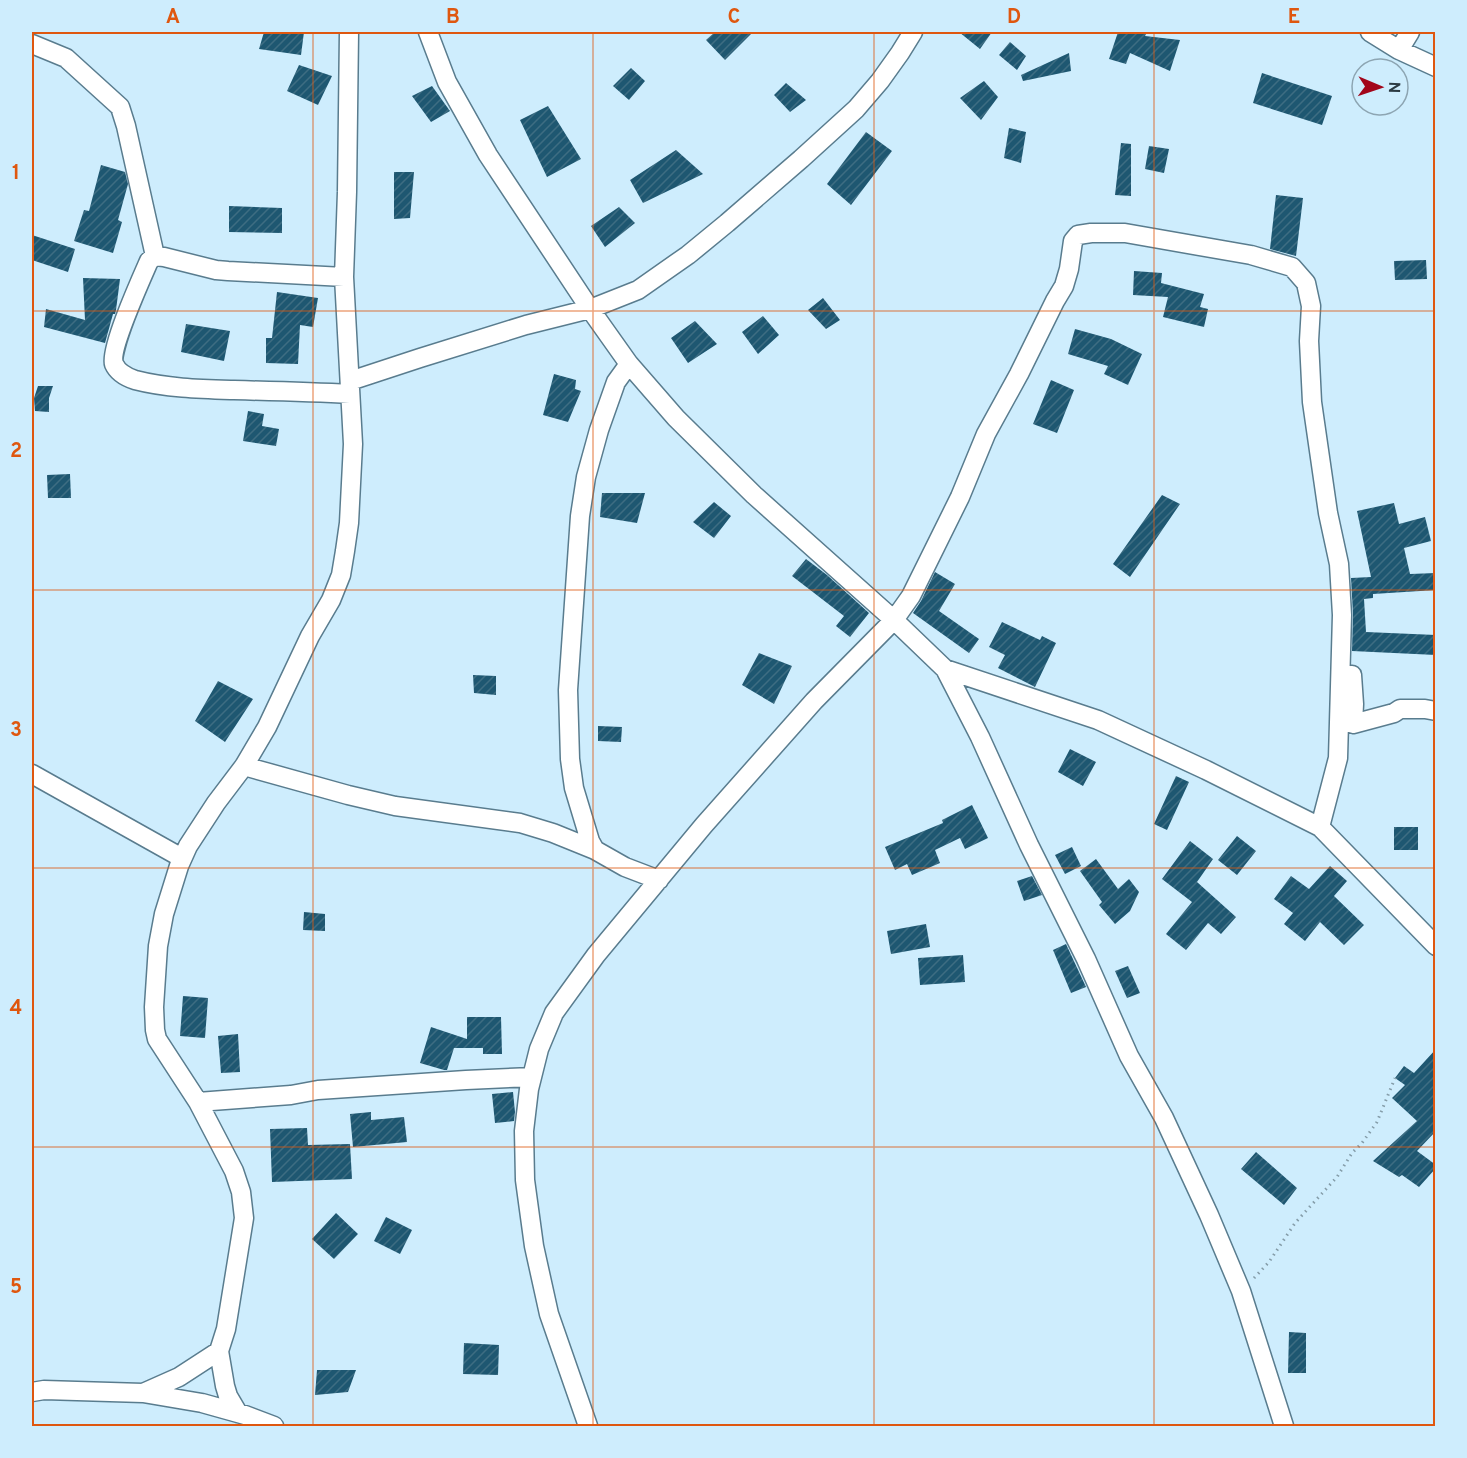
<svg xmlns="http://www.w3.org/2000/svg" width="1467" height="1458" font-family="Overpass,sans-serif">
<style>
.building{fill:url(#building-hatch)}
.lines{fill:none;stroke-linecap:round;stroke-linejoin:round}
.minor-casing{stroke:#597c8e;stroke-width:21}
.path{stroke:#849ca8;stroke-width:3;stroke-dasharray:1.5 4.5;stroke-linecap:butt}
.minor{stroke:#fff;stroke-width:18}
.grid{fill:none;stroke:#df570f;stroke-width:1.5;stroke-opacity:0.55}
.neatline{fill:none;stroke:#df570f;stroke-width:2}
.grid-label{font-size:20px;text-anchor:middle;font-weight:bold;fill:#df570f}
</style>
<defs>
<pattern id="building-hatch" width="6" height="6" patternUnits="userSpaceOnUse" patternTransform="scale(1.5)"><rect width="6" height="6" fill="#1e5771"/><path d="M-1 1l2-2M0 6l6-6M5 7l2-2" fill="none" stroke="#3e6d82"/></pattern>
</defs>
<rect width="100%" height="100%" fill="#ceedfd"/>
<!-- building -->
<path class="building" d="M264 32H304L301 55 259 49Z
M715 32H753L725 60 706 40Z
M959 32H992L980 49Z
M1118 32H1147L1145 36 1180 40 1170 71 1130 53 1126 64 1109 59Z
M1010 42 1026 56 1017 70 999 55Z
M1069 53 1071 71 1023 81 1021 75Z
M299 65 332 76 318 105 287 91Z
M631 68 645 81 629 100 613 86Z
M1262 73 1332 96 1322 125 1253 103Z
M984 81 998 97 981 120 960 98Z
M786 83 806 100 790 112 774 95Z
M432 86 450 111 431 122 412 96Z
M548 106 581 159 547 177 520 120Z
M1009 128 1026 132 1021 163 1004 158Z
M866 132 892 151 851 205 827 184Z
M1121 143 1131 144V196L1115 195Z
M1149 146 1169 149 1164 173 1145 169Z
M676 150 703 174 643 203 630 180Z
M101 165 125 172 128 184 118 220 122 222 113 253 74 241 84 210 89 211Z
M394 172H414L410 218 394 219Z
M1276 195 1303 198 1296 256 1270 249Z
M229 206 282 208V233L229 232Z
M619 207 635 223 605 247 591 226Z
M32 235 75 249 68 272 32 260Z
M1426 260 1427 279 1395 280 1394 261Z
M1134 271 1162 273 1161 283 1204 294 1200 307 1208 309 1204 327 1163 317 1168 297 1133 295Z
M83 278 120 279 116 310 115 314H113L105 343 44 327 46 309 85 320Z
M277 292 318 298 313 327 300 325 298 364 266 363V338H272Z
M823 298 840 320 826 329 808 310Z
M763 316 779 335 758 354 742 332Z
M695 321 717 344 688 363 671 338Z
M186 324 230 331 224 361 181 352Z
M1075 329 1111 339 1142 354 1128 385 1104 374 1108 366 1068 354Z
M554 374 576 380 575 389 581 391 568 422 543 415Z
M1051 380 1074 390 1057 433 1033 424Z
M38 386H53L49 398V412L35 411 34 398Z
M248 411 264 414 262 426 279 429 276 446 243 441Z
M70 474 71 498H48L47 475Z
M602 493H645L637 523 600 517Z
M1162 495 1180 504 1130 577 1113 564Z
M714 502 731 516 714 538 693 522Z
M1394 503 1399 524 1425 517 1431 541 1404 548 1410 574 1436 573V590L1373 594V598L1364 599 1366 632 1436 635V655L1352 651 1353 614 1351 578 1371 577 1357 511Z
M806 559 827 575 869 613 850 637 836 626 844 616 792 576Z
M935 572 955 584 939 611 979 639 969 653 913 613 921 601Z
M1002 622 1040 640 1042 636 1056 643 1035 687 998 668 1005 655 989 647Z
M759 653 792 666 774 704 742 685Z
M473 675 496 676V695L474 693Z
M218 681 253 699 225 742 195 721Z
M598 726 622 727 621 742 598 741Z
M1070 749 1096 762 1083 786 1058 772Z
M1176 776 1189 782 1167 830 1154 824Z
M972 805 988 838 965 849 960 838 935 850 940 863 912 875 907 864 895 870 885 847 943 823 942 820Z
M1394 827H1418V850H1394Z
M1237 836 1256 851 1237 875 1218 860Z
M1190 841 1213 859 1197 882 1236 917 1221 934 1208 923 1186 950 1166 934 1192 902 1162 879Z
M1072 847 1081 866 1065 874 1055 855Z
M1096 859 1118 889 1129 879 1139 892 1130 911 1115 924 1099 905 1102 902 1080 871Z
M1330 866 1347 881 1334 896 1364 925 1344 945 1320 922 1305 941 1284 924 1293 913 1274 899 1291 876 1309 889Z
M1032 876 1042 895 1024 901 1017 881Z
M304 912 325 914V931L303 930Z
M926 924 930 947 891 954 887 931Z
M1066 944 1086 987 1071 993 1053 950Z
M963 955 965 982 920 985 918 958Z
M1128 966 1140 993 1127 998 1115 971Z
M183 996 208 998 205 1038 180 1036Z
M467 1017H501L502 1054H483V1048H454L447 1070H444L420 1063 431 1027 467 1039Z
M238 1034 240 1072 221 1073 218 1036Z
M1436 1049V1131L1417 1151 1436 1165V1168L1419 1187 1402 1175 1399 1177 1373 1161 1417 1121 1392 1098 1405 1085 1395 1078 1404 1066 1414 1073Z
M513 1092 515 1112 514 1121 495 1123 492 1094Z
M371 1112V1120L404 1117 407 1142 353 1147 350 1114Z
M307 1128 308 1145 350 1144 352 1179 272 1182 270 1129Z
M1256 1152 1297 1188 1284 1205 1241 1169Z
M336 1213 358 1234 334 1259 312 1239Z
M386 1217 412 1230 400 1254 374 1241Z
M1289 1332 1306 1333V1373H1288Z
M464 1343 499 1345 498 1375 463 1374Z
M317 1370H356L348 1392 315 1395Z"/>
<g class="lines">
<!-- minor casing -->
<g class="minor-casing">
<path id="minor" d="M428 32 447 82 488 155 590 309 629 364 676 418 754 495 894 620 945 669 980 737 1029 845 1086 959 1129 1056 1164 1118 1209 1215 1241 1291 1284 1426
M1370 32 1399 50 1436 67
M32 44 66 58 120 107 126 126 155 256
M1399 50 1410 32
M344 277 228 271 216 270 164 257 155 256 149 261C142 277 109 350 114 364 118 373 126 377 135 380 166 388 199 389 231 390 270 391 310 392 350 394
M350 381 420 358 526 325 590 309 638 290 688 255 727 223 801 159 856 109 880 81 900 53 913 32
M945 669 1098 720 1206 770 1320 827 1436 946
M1345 676 1352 675 1354 704 1353 724 1394 713 1400 709H1425L1436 711
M244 766 348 795 395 806 520 823 553 833 595 850 625 867 659 880
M32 774 182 858
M595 850 590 841 574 788 570 759 568 690 580 516 586 477 599 430 616 382 629 364
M198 1102 291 1095 318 1090 466 1080 532 1077
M32 1392 44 1390 143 1393 202 1403 245 1415 274 1426
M143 1393 179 1377 219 1351
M238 1413 228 1396 225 1386 219 1351 226 1329 244 1218 241 1192 234 1171 198 1102 157 1039 155 1030 154 1007 158 946 164 914 179 866 188 846 216 803 244 766 267 727 310 636 331 600 341 575 345 551 349 523 353 444 344 277 347 192 349 32
M588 1426 549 1314 534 1246 525 1180 524 1131 529 1089 539 1049 554 1013 596 955 704 825 814 701 894 620 911 596 960 497 986 434 1019 374 1055 301 1064 286 1069 269 1073 241 1078 235 1091 233H1125L1251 255 1292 267 1306 283 1311 306 1309 341 1312 402 1328 513 1339 564 1342 615 1338 758 1320 827"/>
</g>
<!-- path -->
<path class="path" d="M1254 1278 1269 1262 1295 1223 1337 1177 1352 1153 1362 1143 1377 1122 1395 1078"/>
<!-- minor -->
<use href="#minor" class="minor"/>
</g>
<!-- grid -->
<path class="grid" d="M313 32V1426M593 32V1426M874 32V1426M1154 32V1426M32 311H1436M32 590H1436M32 868H1436M32 1147H1436"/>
<!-- border -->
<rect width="1467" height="1458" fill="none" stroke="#ceedfd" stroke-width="66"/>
<!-- north arrow -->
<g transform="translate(1380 87) rotate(92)"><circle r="28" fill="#ceedfd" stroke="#8da5b2" stroke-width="1.5"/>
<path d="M0-4.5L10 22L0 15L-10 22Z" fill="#a2051a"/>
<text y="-9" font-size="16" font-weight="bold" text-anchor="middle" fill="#2b3a42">N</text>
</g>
<rect x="33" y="33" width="1401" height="1392" class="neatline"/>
<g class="grid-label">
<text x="173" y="23">A</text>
<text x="453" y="23">B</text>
<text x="734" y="23">C</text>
<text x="1014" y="23">D</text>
<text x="1294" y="23">E</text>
<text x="16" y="179">1</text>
<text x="16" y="457">2</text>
<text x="16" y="736">3</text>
<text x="16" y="1014">4</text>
<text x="16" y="1293">5</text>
</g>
</svg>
